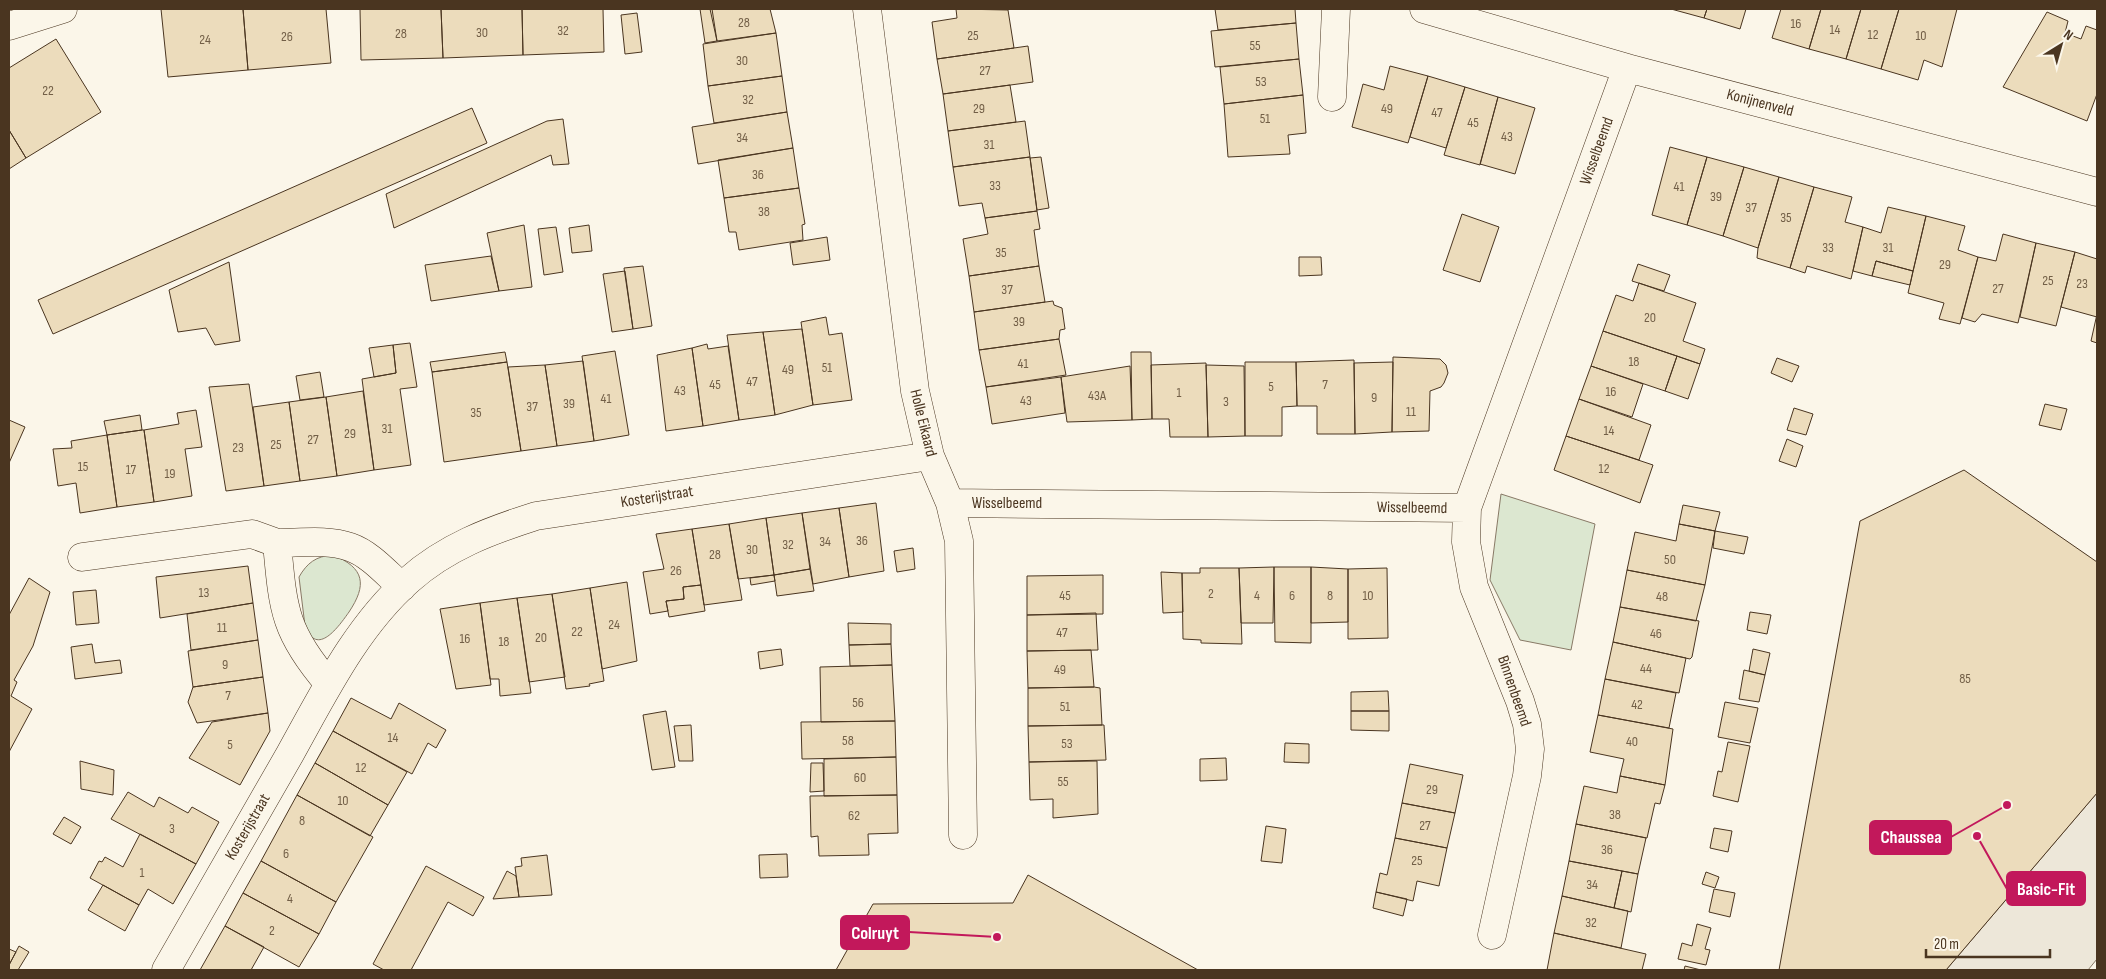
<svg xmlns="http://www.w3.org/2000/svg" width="2106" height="979" font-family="'Sofia Sans Condensed',sans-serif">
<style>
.green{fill:#dce7d0;stroke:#887966}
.parking{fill:#ede7d9;stroke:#887966}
.building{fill:#ecdcbc;stroke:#4a3520}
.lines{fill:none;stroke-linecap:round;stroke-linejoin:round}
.street-casing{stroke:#4a3520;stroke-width:29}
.street{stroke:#fbf6e9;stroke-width:28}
.labels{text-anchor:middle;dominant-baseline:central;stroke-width:4;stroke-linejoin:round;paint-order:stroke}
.number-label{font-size:14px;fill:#725f47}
.street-label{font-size:16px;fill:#4a3520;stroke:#fbf6e9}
.leader{fill:none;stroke:#c2185b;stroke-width:2}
.callout-dot{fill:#c2185b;stroke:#fbf6e9;stroke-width:2}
.callout{fill:#c2185b;stroke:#c2185b;stroke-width:2}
.callout-label{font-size:18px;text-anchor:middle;font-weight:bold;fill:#fff}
</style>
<rect width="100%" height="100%" fill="#fbf6e9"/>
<!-- green -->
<path class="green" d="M1501 494 1595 524 1571 650 1520 640 1490 580Z
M333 555C365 568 367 585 349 612 339 626 317 658 305 626L299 577C307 563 316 556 333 555Z"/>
<!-- parking -->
<path class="parking" d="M2097 793V959L2088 970H1946Z"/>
<!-- building -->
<path class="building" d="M161 9H243L248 70 168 77Z
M243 9H326L331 63 248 70Z
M360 9H441L443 58 361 60Z
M441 9H522L523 55 443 58Z
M522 9H603L604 52 523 55Z
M700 9H712L717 41 705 43Z
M710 9H770L776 33 717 41Z
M956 9 1008 10 1014 48 937 59 932 22 957 18Z
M1215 9H1295L1296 23 1218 30Z
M1671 9H1707L1704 18Z
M1707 9H1746L1740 29 1704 18Z
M1781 9H1821L1809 49 1772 38Z
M1821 9H1861L1846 59 1809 49Z
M1861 9H1899L1881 69 1846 59Z
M1899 9H1957L1942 67 1924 60 1918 80 1881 69Z
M2047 12 2068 21 2065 33 2081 39 2086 26 2097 30V94L2087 121 2003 87Z
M637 13 642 52 625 54 621 15Z
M1296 23 1299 59 1215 67 1211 31Z
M776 33 782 76 708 86 703 44Z
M56 39 101 112 26 158 9 130V68Z
M1028 46 1033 82 943 94 937 59Z
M1299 59 1303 95 1224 104 1220 67Z
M1390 66 1428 76 1408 143 1352 127 1363 84 1384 90Z
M782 76 787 112 714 123 708 86Z
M1428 76 1465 87 1446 148 1410 137Z
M1010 85 1016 122 948 131 943 94Z
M1465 87 1498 97 1480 165 1444 155Z
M1303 95 1306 133 1288 135 1290 154 1228 157 1224 104Z
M1498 97 1535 108 1515 174 1480 164Z
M472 108 487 143 53 334 38 300Z
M787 112 793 148 698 164 692 127Z
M563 119 569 164 553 165 551 155 394 228 386 194 547 121Z
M1025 121 1030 157 953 167 948 131Z
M9 130 26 158 9 169Z
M1670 147 1707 157 1687 225 1652 215Z
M793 148 799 188 724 198 718 160Z
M1030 157 1037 211 985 218 982 203 959 206 953 167Z
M1041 157 1049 208 1037 210 1030 158Z
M1707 157 1744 167 1723 236 1687 225Z
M1744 167 1779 177 1758 248 1723 236Z
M1779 177 1814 187 1790 268 1757 258 1758 248Z
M1814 187 1852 197 1845 222 1863 227 1851 279 1807 266 1805 273 1790 268Z
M799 188 805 224 802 225 803 240 739 250 736 232H729L724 198Z
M1888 207 1926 216 1913 271 1876 261 1872 276 1853 271 1863 227 1881 233Z
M1037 211 1040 229 1034 230 1039 266 969 276 963 239 988 234 985 218Z
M1462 214 1499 227 1480 282 1443 270Z
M1926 216 1965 226 1958 250 1978 257 1960 324 1939 319 1944 303 1908 293Z
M524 225 532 287 499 291 487 233Z
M589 225 592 251 572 253 569 228Z
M556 227 563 272 544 275 538 229Z
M2003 234 2036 243 2018 323 1982 314 1975 322 1962 318 1978 257 1996 261Z
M827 237 830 260 793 265 790 243Z
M2036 243 2075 252 2056 326 2020 317Z
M2075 252 2097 259V317L2061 307Z
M491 256 499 291 431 301 425 265Z
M1299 257H1321L1322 275 1299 276Z
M1876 261 1913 271 1910 285 1872 276Z
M229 262 240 341 215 345 206 328 178 332 169 290Z
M1638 264 1670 275 1664 291 1632 281Z
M643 266 652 326 633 329 624 268Z
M1039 266 1045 302 974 312 969 276Z
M625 271 633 329 612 332 603 274Z
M1639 283 1696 303 1683 341 1705 349 1700 364 1603 331 1616 295 1633 301Z
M1053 301 1054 305 1062 308 1065 329 1060 330 1059 339 979 350 974 312Z
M2097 314V343L2091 341Z
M826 317 829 335 842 333 852 400 813 405 801 322Z
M802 329 813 405 775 415 763 332Z
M1603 331 1677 356 1665 391 1591 366Z
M763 332 775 415 739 420 727 335Z
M1059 339 1066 375 986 387 979 350Z
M410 343 417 387 400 389 411 465 374 470 362 379 396 373 393 345Z
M707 344 708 349 728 346 739 420 703 426 692 348Z
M393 345 396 373 374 377 369 348Z
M692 348 703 426 666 431 657 355Z
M615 351 629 435 594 441 582 356Z
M505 352 507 362 432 372 430 362Z
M1131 352H1151L1152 419 1132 420Z
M1677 356 1700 364 1688 399 1665 391Z
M1393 357 1440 359 1446 365 1448 373 1444 383 1441 387 1430 391 1429 431 1392 432Z
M1777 358 1799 366 1792 382 1771 373Z
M1354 360 1355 434H1317V406H1297L1296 362Z
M583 361 594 441 557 446 545 365Z
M507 362 521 451 444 462 432 372Z
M1245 362H1296L1297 406 1282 407V436H1245Z
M1393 362 1392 432 1355 434 1354 363Z
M1206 363 1208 437H1170L1169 419H1152L1151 365Z
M545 365 557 446 521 451 508 367Z
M1206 365 1244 366 1245 436 1208 437Z
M1130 366 1132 420 1067 422 1061 377Z
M1591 366 1643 384 1632 417 1579 399Z
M320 372 324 397 300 400 296 376Z
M1061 377 1065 413 992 424 986 387Z
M249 384 264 486 226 491 209 387Z
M363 391 374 470 337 476 326 397Z
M326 397 337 476 300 481 289 402Z
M1579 399 1651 425 1639 460 1566 436Z
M289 402 300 481 264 486 253 407Z
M2045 404 2067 409 2061 430 2039 425Z
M1794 408 1813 414 1806 435 1787 430Z
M196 410 202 447 185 449 192 496 154 502 144 430 179 424 177 413Z
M140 415 142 430 107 435 104 421Z
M9 420 25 427 9 463Z
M142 430H144L154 502 117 507 107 435Z
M107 435 117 507 80 513 76 483 58 486 53 449 72 448 71 441Z
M1566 436 1653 465 1640 503 1554 470Z
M1787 439 1803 446 1796 467 1779 461Z
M1964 470 2097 562V793L1946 970H1779L1860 521Z
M876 503 884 571 849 577 839 508Z
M1683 505 1720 512 1715 531 1679 524Z
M839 508 849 577 813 584 802 513Z
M802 513 810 569 774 575 766 518Z
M766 518 774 575 738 579 729 524Z
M729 524 742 600 704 605 692 529Z
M1679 524 1715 531 1705 585 1627 570 1635 532 1676 541Z
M692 529 701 585 683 587 684 599 666 601 668 611 650 614 643 572 664 569 656 534Z
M1715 531 1748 537 1744 554 1713 548Z
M913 548 915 569 897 572 894 551Z
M248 566 253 603 160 618 156 577Z
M1274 567H1311V643L1275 642Z
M1274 567 1273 623H1241L1239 568Z
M1311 567 1348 569V622L1311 623Z
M1200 568H1239L1242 644 1201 643V640L1183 639 1182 573H1200Z
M1387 568 1388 638 1348 639V569Z
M810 569 814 591 777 596 774 575Z
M1627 570 1705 585 1696 621 1620 607Z
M1161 572 1182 573 1183 612 1163 613Z
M774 575 775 581 751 585 750 578Z
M1103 575V614L1027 615V576Z
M29 578 50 592 33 646 14 680 17 682 11 696 32 709 9 752V615Z
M627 582 637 661 602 669 590 588Z
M701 585 705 611 669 617 666 601 684 599 683 587Z
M590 588 604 681 589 684 590 686 566 689 552 594Z
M96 590 99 623 76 625 73 592Z
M552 594 565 677 529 682 517 598Z
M517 598 531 693 500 696 499 679H490L480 603Z
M253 603 258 640 191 650 187 614Z
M480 603 491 685 456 689 440 609Z
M1620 607 1699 621 1692 657 1690 659 1613 642Z
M1750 612 1771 615 1767 634 1747 630Z
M1096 613 1098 650 1027 651V615Z
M848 623 891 624V644L849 645Z
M258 640 263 677 193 687 188 651Z
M1613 642 1686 658 1679 693 1605 679Z
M92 644 95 663 120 660 122 673 75 679 71 647Z
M891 644 892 665 850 666 849 645Z
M781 649 783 665 760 669 758 652Z
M1753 649 1770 653 1765 675 1749 671Z
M1091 650 1094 687 1028 688 1027 651Z
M892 665 895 721 821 722 820 667Z
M1744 670 1765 675 1759 702 1739 699Z
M263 677 268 713 197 723 188 702 193 687Z
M1605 679 1676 693 1669 728 1598 715Z
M1094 687 1100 688 1102 725 1028 726V688Z
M1388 691 1389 711H1351V692Z
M351 698 391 719 399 703 446 730 436 748 428 743 412 774 333 731Z
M1725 702 1758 708 1750 743 1718 737Z
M666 711 675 767 652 770 643 715Z
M1351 711H1389V731L1351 730Z
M268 713 270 731 240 785 189 758 212 722Z
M1598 715 1673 729 1665 785 1620 776 1624 759 1590 752Z
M895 721 896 757 802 759 801 722Z
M691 725 693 761H679L674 726Z
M1102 725H1104L1106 760 1029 762 1028 726Z
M333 731 407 772 388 805 315 763Z
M1728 742 1750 746 1738 802 1713 796 1718 771 1722 772Z
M1285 743 1309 744V763L1284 762Z
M896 757 897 795 824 796V759Z
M1226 758 1227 780 1200 781V759Z
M80 761 114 770 113 795 81 789Z
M1097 761 1098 814 1053 818V799L1030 800 1029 762Z
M315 763 388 805 370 836 297 795Z
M811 763H823L824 791 810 792Z
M1410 764 1463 775 1455 813 1402 803Z
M1620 776 1665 785 1660 804 1655 803 1647 838 1576 824 1584 786 1617 793Z
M128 792 154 807 159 797 188 813 192 807 219 822 196 864 111 819Z
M297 795 373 837 336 902 261 861Z
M897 795 898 833 868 834 869 855 819 856 818 836 811 837 810 796Z
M1402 803 1455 813 1447 848 1395 838Z
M64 817 81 827 71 844 53 834Z
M1576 824 1646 838 1638 874 1569 861Z
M1266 826 1286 829 1282 863 1261 861Z
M1714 828 1732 831 1728 852 1710 848Z
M140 834 196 864 173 904 148 889 139 905 90 878 99 861 102 862 105 857 123 867Z
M1395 838 1447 848 1439 886 1417 881 1413 901 1376 892 1380 873 1387 875Z
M787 854 788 877 760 878 759 855Z
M547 855 552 895 519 897 515 867 522 866 521 858Z
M261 861 336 902 319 934 243 893Z
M1569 861 1622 871 1614 908 1562 896Z
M426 866 484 897 473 916 448 902 411 970H384L373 964Z
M507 871 516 876 519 897 493 899Z
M1622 871 1638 874 1631 912 1614 908Z
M1706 872 1719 877 1715 888 1702 884Z
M1028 875 1198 970H836L873 904 1013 903Z
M103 885 139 905 125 931 88 910Z
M1714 889 1735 893 1730 917 1709 912Z
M1376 892 1407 899 1403 916 1373 908Z
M243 893 319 934 299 967 225 926Z
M1562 896 1628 911 1621 948 1554 933Z
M1697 924 1711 928 1705 949 1710 950 1706 965 1678 959 1682 943 1692 946Z
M225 926 264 947 251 970H200Z
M1554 933 1646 954 1642 970H1547Z
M19 946 29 952 18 970H9V965Z
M9 949 16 952 9 965Z
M1685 966 1701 970H1684Z"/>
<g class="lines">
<!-- street casing -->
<g class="street-casing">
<path id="street" d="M867 9 915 391 930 456 950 503 959 541 963 835
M1424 9 1627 68 2097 192
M9 26 63 9
M1332 97 1336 9
M950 503 1467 508 1627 68
M1467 508 1466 542 1474 587 1520 701 1527 724 1530 749 1527 776 1492 935
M82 557 252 534 277 543
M329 684C284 632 283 609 277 543 301 543 327 539 350 547 370 554 386 573 402 587
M166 970C207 898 248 826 290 754 324 693 356 627 409 580 446 547 489 531 536 516L930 456"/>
</g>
<!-- street -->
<use href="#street" class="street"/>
</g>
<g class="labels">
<!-- number labels -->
<g class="number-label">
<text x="744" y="22">28</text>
<text x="1796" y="23">16</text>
<text x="1835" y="29">14</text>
<text x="563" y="30">32</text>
<text x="482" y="32">30</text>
<text x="401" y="33">28</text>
<text x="1873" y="34">12</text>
<text x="973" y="35">25</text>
<text x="1921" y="35">10</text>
<text x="287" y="36">26</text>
<text x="205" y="39">24</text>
<text x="1255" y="45">55</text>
<text x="742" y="60">30</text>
<text x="985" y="70">27</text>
<text x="1261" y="81">53</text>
<text x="48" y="90">22</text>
<text x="748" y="99">32</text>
<text x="979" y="108">29</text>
<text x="1387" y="108">49</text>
<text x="1437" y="112">47</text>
<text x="1265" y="118">51</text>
<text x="1473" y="122">45</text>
<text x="1507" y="136">43</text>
<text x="742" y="137">34</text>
<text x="989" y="144">31</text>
<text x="758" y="174">36</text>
<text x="995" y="185">33</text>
<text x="1679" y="186">41</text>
<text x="1716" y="196">39</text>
<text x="1751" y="207">37</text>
<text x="764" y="211">38</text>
<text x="1786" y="217">35</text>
<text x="1828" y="247">33</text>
<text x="1888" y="247">31</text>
<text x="1001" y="252">35</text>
<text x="1945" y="264">29</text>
<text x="2048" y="280">25</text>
<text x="2082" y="283">23</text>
<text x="1998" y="288">27</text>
<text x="1007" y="289">37</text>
<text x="1650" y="317">20</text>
<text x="1019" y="321">39</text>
<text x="1634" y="361">18</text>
<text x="1023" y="363">41</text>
<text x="827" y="367">51</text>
<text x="788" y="369">49</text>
<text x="752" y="381">47</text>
<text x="715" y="384">45</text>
<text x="1325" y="384">7</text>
<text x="1271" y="386">5</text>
<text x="680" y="390">43</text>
<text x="1611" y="391">16</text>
<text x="1179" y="392">1</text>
<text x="1097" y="395">43A</text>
<text x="1374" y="397">9</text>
<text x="606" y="398">41</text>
<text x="1026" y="400">43</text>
<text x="1226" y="401">3</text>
<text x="569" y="403">39</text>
<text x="532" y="406">37</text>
<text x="1411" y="411">11</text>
<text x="476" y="412">35</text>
<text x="387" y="428">31</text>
<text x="1609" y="430">14</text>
<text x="350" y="433">29</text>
<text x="313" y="439">27</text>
<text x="276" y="444">25</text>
<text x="238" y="447">23</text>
<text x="83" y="466">15</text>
<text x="1604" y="468">12</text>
<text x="131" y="469">17</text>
<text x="170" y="473">19</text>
<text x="862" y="540">36</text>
<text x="825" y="541">34</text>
<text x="788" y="544">32</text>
<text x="752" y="549">30</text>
<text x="715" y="554">28</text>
<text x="1670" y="559">50</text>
<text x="676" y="570">26</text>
<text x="204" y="592">13</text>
<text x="1211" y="593">2</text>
<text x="1065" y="595">45</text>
<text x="1257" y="595">4</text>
<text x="1292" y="595">6</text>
<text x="1330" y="595">8</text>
<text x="1368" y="595">10</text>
<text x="1662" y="596">48</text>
<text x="614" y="624">24</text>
<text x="222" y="627">11</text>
<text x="577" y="631">22</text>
<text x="1062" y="632">47</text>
<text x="1656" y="633">46</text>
<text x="541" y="637">20</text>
<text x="465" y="638">16</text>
<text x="504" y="641">18</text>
<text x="225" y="664">9</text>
<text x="1646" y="668">44</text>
<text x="1060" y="669">49</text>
<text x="1965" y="678">85</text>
<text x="228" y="695">7</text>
<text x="858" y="702">56</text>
<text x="1637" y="704">42</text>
<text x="1065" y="706">51</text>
<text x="393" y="737">14</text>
<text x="848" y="740">58</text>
<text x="1632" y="741">40</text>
<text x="1067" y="743">53</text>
<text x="230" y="744">5</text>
<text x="361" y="767">12</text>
<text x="860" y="777">60</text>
<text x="1063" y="781">55</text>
<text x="1432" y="789">29</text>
<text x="343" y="800">10</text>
<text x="1615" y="814">38</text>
<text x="854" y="815">62</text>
<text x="302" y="820">8</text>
<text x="1425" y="825">27</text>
<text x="172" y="828">3</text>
<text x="1607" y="849">36</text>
<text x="286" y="853">6</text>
<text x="1417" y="860">25</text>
<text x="142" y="872">1</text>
<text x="1592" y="884">34</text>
<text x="290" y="898">4</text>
<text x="1591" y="922">32</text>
<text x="272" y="930">2</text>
</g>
<!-- street labels -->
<g class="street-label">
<text transform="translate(1760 103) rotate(15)">Konijnenveld</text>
<text transform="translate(1597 151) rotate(-70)">Wisselbeemd</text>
<text transform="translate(923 423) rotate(76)">Holle Eikaard</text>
<text transform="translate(657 497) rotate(-9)">Kosterijstraat</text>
<text x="1007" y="503">Wisselbeemd</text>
<text transform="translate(1412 508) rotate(1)">Wisselbeemd</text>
<text transform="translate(1514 691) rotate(71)">Binnenbeemd</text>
<text transform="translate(248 827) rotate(-60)">Kosterijstraat</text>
</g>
</g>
<!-- callouts -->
<path class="leader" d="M2007 805L1951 837M1977 836L2007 889M997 937L909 932"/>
<g class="callout-dot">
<circle cx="2007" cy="805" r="5"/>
<circle cx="1977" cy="836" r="5"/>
<circle cx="997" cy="937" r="5"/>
</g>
<g class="callout">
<rect x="1870" y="821" width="81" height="33" rx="5"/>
<rect x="2007" y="872" width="78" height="33" rx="5"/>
<rect x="841" y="916" width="68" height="33" rx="5"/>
</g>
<g class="callout-label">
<text x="1911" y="843">Chaussea</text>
<text x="2046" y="895">Basic-Fit</text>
<text x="875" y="939">Colruyt</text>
</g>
<!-- border -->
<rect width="2106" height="979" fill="none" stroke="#4a3520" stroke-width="20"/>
<!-- north arrow -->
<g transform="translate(2061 45) rotate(37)" stroke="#fbf6e9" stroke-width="4" paint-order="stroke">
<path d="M0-4L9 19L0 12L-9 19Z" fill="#4a3520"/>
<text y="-8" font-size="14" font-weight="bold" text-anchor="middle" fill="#4a3520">N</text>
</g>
<!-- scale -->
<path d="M1926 949v8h124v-8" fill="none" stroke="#4a3520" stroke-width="2.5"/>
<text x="1934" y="949" font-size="15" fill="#4a3520" stroke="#fbf6e9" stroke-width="4" paint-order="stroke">20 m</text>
</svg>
